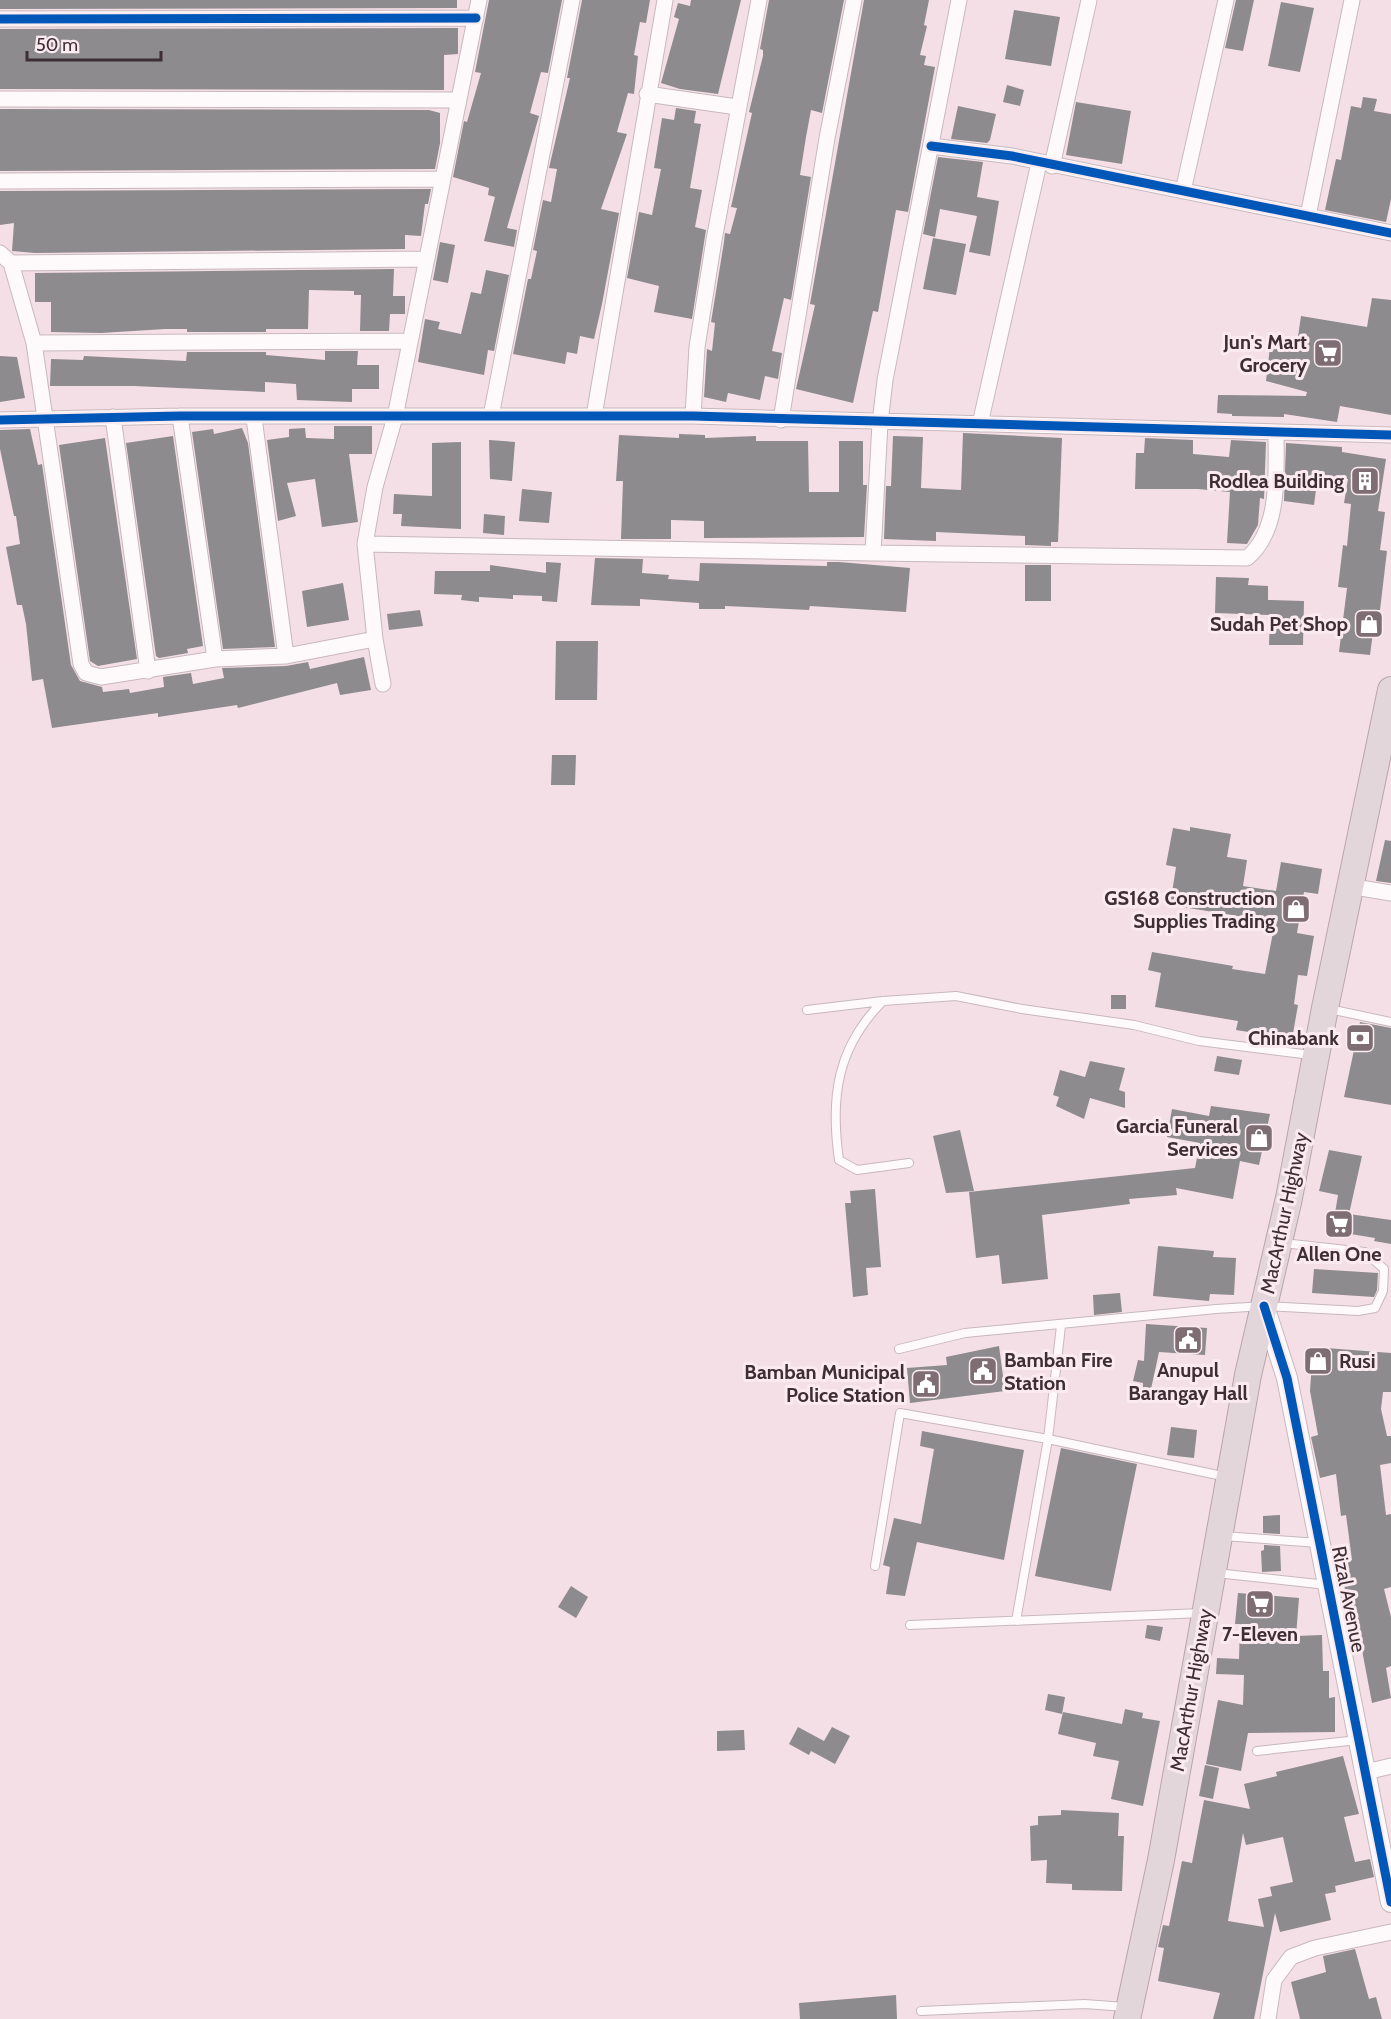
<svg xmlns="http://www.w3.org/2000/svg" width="1391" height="2019" font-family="Cabin,sans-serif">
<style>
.building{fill:#8d8b8d;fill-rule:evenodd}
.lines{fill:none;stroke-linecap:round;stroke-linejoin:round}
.lane-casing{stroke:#c8b8bd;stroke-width:10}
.street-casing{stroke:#c8b8bd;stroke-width:17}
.secondary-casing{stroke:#c8b8bd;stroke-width:22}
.highway-casing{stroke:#b8a4ab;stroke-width:28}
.lane{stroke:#fefafb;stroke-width:8}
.street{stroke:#fefafb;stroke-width:15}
.secondary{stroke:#fefafb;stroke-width:20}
.highway{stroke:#e3d6db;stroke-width:26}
.cycleway-casing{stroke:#fbebf0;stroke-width:13}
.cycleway{stroke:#0057b8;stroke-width:9}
.labels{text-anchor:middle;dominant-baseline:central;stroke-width:6;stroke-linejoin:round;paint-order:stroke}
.poi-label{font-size:20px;font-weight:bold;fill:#3e2f34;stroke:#fbebf0;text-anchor:end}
.street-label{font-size:20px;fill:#3e2f34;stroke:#fbebf0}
</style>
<rect width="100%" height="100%" fill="#f5dfe6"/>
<!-- building -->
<path class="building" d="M0 0H457V8L0 9Z
M489 0H562L548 73 541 72 530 113 539 116 507 228 517 230 514 247 484 241 495 197 488 195 489 188 453 177 464 121 467 122 481 73 475 72Z
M582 0H650L646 23 640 22 634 55 638 56 634 94 628 93 617 132 627 134 601 209 619 213 602 304 594 339 580 336 577 354 567 352 565 364 513 354 528 279H531L537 251 533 250 543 200 551 202 557 169 549 168 570 78H567Z
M691 0H741L718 94 680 89 661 83 679 19 674 17 678 3 690 6Z
M769 0H844L822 113 811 110 806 137 800 175 811 177 791 300 784 298 772 351 782 353 778 379 765 376 760 400 728 393 726 402 704 397 707 349 712 351 715 323 711 322 724 242 725 233 730 234 737 208 731 207 752 113 749 112 763 56V50L760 49Z
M864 0H929L924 25 927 26 920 55 926 56 924 65 935 67 908 212 896 210 878 312 873 311 853 403 796 389 815 305 810 304Z
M1236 0H1254L1243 51 1225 48Z
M1281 2 1314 8 1300 72 1268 66Z
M1014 10 1060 17 1051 66 1005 59Z
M458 28V54L444 55V90L0 89V29Z
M1007 85 1024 90 1020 106 1003 102Z
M1363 97 1377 99 1374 111 1391 114V199L1386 222 1325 210 1336 159 1341 160 1351 106 1361 108Z
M1076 102 1131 111 1122 164 1066 155Z
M958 106 996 114 990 140 987 143 951 139Z
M676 108 696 111 694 123 701 124 690 188 702 190 695 227 706 230 692 319 654 312 659 286 627 278 639 212 652 215 661 169 654 168 662 118 674 120Z
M0 109 429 110 440 113V143L435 169 0 171Z
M938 157 983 162 977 197 999 201 990 256 969 252 977 216 940 209 935 237 923 234Z
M431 189 428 204H425L421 236 405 235V249L35 253 12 251 14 223 0 225V191Z
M933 238 966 244 956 295 923 289Z
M440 242 455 245 448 283 433 280Z
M394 269 393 296H405V314H390L389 331H360L361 295H354V291L309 290 308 329H266V332H187V329H165L101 333 51 332V302H35V273Z
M486 270 509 275 494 351 488 350 484 375 418 362 425 319 440 322 438 329 461 334 471 292 481 294Z
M1372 298 1391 300V415L1340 406 1337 422 1284 414V417L1232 416V414L1217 413 1218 395 1306 396 1307 392 1266 381 1270 347 1296 350 1301 316 1367 327Z
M325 351H358L357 365H379V389H352V402L297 400 296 384 265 382V392L134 386H50L51 359 83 360 84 356 186 361 187 352H266V355L325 360Z
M0 356 17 357 25 398 0 402Z
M334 426H372V454H349L358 522 322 527 315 479 287 483 296 516 278 521 267 440 289 437V429L305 428 306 438 334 439Z
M242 428 248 443 275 647 223 649 192 432 213 429 214 434Z
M30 429 38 465 42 464 71 665 80 681 102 687 103 692 129 689 130 693 164 687 163 677 191 673 193 684 224 678 222 668 286 666 308 662 310 669 364 657 371 690 340 695 337 683 238 708 237 705 158 717V713L52 728 43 679 32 681 26 624 22 605H17L6 547 20 544 16 516H14L0 449V430Z
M963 433 1062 438 1058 542H1051V546L1025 545V536L936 532V541L884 539 886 486H891L893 436 923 437 921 488 961 490Z
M679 434 705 435V438L756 436V441H808L809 492H839V441H863V485H867L864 537 704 538V521L671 520V539H621L623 481H616L619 435 679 438Z
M173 436 203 646 187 649 188 653 159 658 156 656 126 443Z
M105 438 137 659 98 666 90 661 59 445Z
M1145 438 1193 440V454L1229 457 1231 440 1266 442 1264 499 1260 498 1258 525 1247 544 1227 543 1230 492 1198 489H1135L1136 453H1144Z
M489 440 515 442 512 481 490 479Z
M461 442V529L401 526 402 514H393L394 494 432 496V443Z
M1286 443 1342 447V452L1386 459 1378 511 1385 512 1380 550 1387 551 1380 610H1376L1370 655 1339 652 1347 588 1338 587 1343 545 1347 546 1351 504 1344 503 1348 479 1318 474 1314 505 1284 501Z
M522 489 552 492 549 523 519 521Z
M484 514 505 516 504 535 483 533Z
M595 558 643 559 642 573 669 575 668 579 699 581 700 563 827 566V562H839L910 568 906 612 810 606 809 610 725 606V609H699V603L640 599V606L591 605Z
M546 562 561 563 557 602 542 601V596L513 595V599L479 597V602L461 600 462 595 434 594 435 571H490V565L546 573Z
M1025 565H1051V601H1025Z
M1216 577 1249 578 1248 585 1268 586V600L1304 601 1303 645H1269L1270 615 1215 613Z
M343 583 349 620 307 627 302 591Z
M420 610 423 626 389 630 387 614Z
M556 641H598L597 700H555Z
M552 755H576L575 785H551Z
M1190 827 1231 834 1227 857 1247 860 1243 886 1276 891 1281 862 1322 869 1318 894 1304 892 1297 933 1314 936 1307 976 1298 975 1294 1004 1298 1005 1292 1039 1236 1030 1238 1021 1155 1007 1161 973 1148 970 1152 952 1233 966 1232 969 1265 974 1275 922 1170 905 1176 867 1166 865 1173 828 1190 831Z
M1385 840 1391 841V883L1376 881Z
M1111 995H1126V1009H1111Z
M1360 1022 1391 1028V1105L1344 1097Z
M1217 1056 1242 1060 1239 1075 1214 1071Z
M1090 1061 1125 1068 1119 1090 1125 1092V1108L1090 1098 1084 1119 1056 1106 1059 1097 1053 1095 1060 1070 1085 1077Z
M1211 1106 1270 1114 1259 1165 1240 1161 1233 1199 1176 1188 1177 1195 1129 1199 1130 1204 1042 1215 1048 1279 1002 1284 999 1255 976 1258 969 1192 1195 1168 1200 1143 1167 1137 1172 1109 1209 1116Z
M960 1130 974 1191 946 1193 933 1136Z
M1329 1150 1362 1156 1349 1214 1391 1220V1244L1374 1241 1375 1238 1332 1231 1338 1195 1319 1191Z
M875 1189 881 1267 866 1268 868 1295 853 1297 845 1203H851L850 1191Z
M1158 1246 1214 1251 1213 1257 1236 1258 1234 1295 1210 1294 1209 1301 1153 1296Z
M1314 1269 1378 1273 1377 1290 1374 1297 1312 1293Z
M1120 1293 1122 1312 1094 1315 1093 1295Z
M1146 1324 1207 1328 1205 1355 1159 1352 1151 1389 1143 1388V1383L1133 1381 1138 1360 1144 1361Z
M999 1346 1005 1391 910 1403 907 1368 947 1365 946 1357Z
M1313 1347 1391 1353V1392H1383L1381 1409 1387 1436H1391V1463L1380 1465 1386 1515 1391 1514V1587L1384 1589 1391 1617V1666L1386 1668 1391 1698 1372 1703 1362 1650 1354 1653 1345 1607 1349 1606 1343 1581 1349 1580 1346 1562 1352 1560 1346 1515 1341 1516 1336 1474 1320 1478 1311 1437 1318 1435 1310 1391Z
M1171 1427 1197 1430 1194 1458 1167 1455Z
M922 1431 1024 1450 1004 1560 917 1542 905 1596 886 1594 890 1567 883 1565 894 1518 921 1524 934 1449 920 1446Z
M1061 1448 1137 1464 1111 1591 1035 1576Z
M1280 1515V1534L1263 1533V1516Z
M1264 1545 1280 1546 1281 1571 1262 1572 1261 1551 1264 1550Z
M571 1586 588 1597 576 1618 558 1607Z
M1238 1593 1299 1598 1296 1636 1322 1635 1323 1671H1329V1698L1335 1697V1732L1248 1733 1241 1771 1206 1764 1218 1700 1243 1705 1244 1675 1216 1674 1217 1658 1239 1659 1240 1624H1235Z
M1147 1625 1163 1627 1160 1641 1145 1638Z
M1048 1694 1065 1697 1062 1714 1045 1710Z
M1125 1709 1143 1713 1142 1718 1160 1721 1143 1806 1111 1799 1119 1761 1093 1756 1096 1743 1058 1734 1063 1712 1122 1724Z
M798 1727 824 1741 832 1727 850 1736 835 1764 811 1751 809 1755 789 1744Z
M744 1730 745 1750 717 1751V1731Z
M1343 1756 1359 1814 1344 1817 1355 1862 1370 1859 1374 1877 1335 1886 1336 1892 1325 1894 1331 1920 1280 1932 1275 1913 1254 2019H1213L1220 1993 1158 1981 1164 1948 1158 1947 1163 1925 1169 1926 1182 1861 1192 1863 1204 1800 1250 1809 1244 1784 1277 1776 1276 1772ZM1243 1833 1246 1845 1283 1837 1293 1882 1270 1887 1272 1896 1258 1899 1264 1927 1228 1921Z
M1205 1765 1219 1768 1213 1799 1199 1796Z
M1061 1810 1119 1813 1118 1836H1124L1122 1891 1072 1890V1884L1046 1883 1047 1860 1031 1861 1030 1826 1038 1825V1816L1061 1815Z
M1355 1949 1369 1999 1376 1997 1382 2019H1300L1291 1982 1326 1972 1323 1956Z
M896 1995 897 2019H800L799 2003Z"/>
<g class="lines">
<!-- lane casing -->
<g class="lane-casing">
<path id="lane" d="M883 1001C837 1047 830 1097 839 1160L857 1170 909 1163
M1329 1009 1391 1022
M807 1010 883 1001 956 996 1022 1009 1134 1025 1199 1041 1311 1055
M899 1349 965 1333 1216 1309 1264 1306 1358 1311 1375 1308 1383 1291 1384 1269 1365 1252 1283 1243
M1223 1536 1319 1543
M875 1566 900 1413 1048 1439 1227 1477
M1216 1573 1327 1585
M1016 1621 1048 1439 1061 1326
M910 1625 1202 1613
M1257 1751 1358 1740
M921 2011 1085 2004 1125 2007"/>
</g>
<!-- street casing -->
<g class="street-casing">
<path id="street" d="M0 19 476 18
M647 94 737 107
M0 99 458 100
M931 146 1012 156 1391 233
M1052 166 1089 0
M0 181 443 179
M1183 191 1226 0
M1308 216 1352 0
M0 253 11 263 34 343 81 664 86 673 101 677 215 659 286 656 375 639 365 544 375 487 395 417 479 0
M11 263 426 259
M34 343 410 341
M180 416 215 659
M491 416 572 0
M594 416 665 0
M693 416 697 347 714 240 759 0
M113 417 148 671
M254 418 286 656
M0 420 180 416H693L1391 435
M781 420 827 138 854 0
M980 424 1039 163
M365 544 873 553 880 423 885 380 959 0
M873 553 1247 558C1281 530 1276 472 1276 432
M375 639 383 684
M1349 886 1391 893
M1366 1772 1391 1766
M1268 2019 1274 1980 1291 1957 1315 1948 1391 1932"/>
</g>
<!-- secondary casing -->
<g class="secondary-casing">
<path id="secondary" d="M1264 1306 1287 1378 1391 1902"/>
</g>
<!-- highway casing -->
<g class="highway-casing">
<path id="highway" d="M1127 2019 1161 1860 1248 1375 1289 1198 1325 1008 1391 690"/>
</g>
<!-- lane -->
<use href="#lane" class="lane"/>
<!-- street -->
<use href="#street" class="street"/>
<!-- secondary -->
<use href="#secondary" class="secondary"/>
<!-- highway -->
<use href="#highway" class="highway"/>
<!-- cycleway casing -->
<g class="cycleway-casing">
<path id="cycleway" d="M0 19 476 18
M931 146 1012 156 1391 233
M0 420 180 416H693L1391 435
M1264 1306 1287 1378 1391 1902"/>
</g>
<!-- cycleway -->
<use href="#cycleway" class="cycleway"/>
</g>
<!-- icons -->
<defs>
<g id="supermarket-square" transform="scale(1.5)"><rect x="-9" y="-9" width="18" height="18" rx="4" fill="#7e6d72" stroke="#fbebf0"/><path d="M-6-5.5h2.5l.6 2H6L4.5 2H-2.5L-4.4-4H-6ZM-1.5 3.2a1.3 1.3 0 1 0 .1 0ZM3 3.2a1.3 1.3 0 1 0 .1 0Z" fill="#fff"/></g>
<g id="building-square" transform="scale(1.5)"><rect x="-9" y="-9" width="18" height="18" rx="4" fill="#7e6d72" stroke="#fbebf0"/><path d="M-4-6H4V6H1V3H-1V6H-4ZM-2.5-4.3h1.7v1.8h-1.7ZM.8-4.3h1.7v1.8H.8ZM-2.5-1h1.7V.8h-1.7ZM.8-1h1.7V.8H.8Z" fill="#fff"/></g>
<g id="shop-square" transform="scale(1.5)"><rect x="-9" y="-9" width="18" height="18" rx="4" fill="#7e6d72" stroke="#fbebf0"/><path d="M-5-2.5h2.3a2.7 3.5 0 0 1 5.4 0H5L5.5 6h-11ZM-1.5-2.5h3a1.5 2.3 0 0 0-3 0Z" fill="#fff"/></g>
<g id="bank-square" transform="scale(1.5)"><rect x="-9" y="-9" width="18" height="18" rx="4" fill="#7e6d72" stroke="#fbebf0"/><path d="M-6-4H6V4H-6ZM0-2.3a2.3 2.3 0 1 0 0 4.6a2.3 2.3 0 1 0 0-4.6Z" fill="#fff"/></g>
<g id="civic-square" transform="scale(1.5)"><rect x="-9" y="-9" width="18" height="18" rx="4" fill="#7e6d72" stroke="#fbebf0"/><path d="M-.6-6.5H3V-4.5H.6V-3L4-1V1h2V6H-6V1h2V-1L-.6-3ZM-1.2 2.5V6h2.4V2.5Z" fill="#fff"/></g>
</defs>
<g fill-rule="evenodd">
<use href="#supermarket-square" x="1328" y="353"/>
<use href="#building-square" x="1365" y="481"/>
<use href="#shop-square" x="1369" y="624"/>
<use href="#shop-square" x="1296" y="909"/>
<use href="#bank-square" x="1360" y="1038"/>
<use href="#shop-square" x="1259" y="1138"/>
<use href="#supermarket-square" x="1339" y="1224"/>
<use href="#civic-square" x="1188" y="1340"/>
<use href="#shop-square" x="1318" y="1361"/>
<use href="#civic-square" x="983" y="1371"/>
<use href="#civic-square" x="926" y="1384"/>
<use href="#supermarket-square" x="1260" y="1604"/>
</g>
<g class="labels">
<!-- poi labels -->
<g class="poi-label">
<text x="1307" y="342">Jun's Mart<tspan x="1307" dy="23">Grocery</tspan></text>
<text x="1344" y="481">Rodlea Building</text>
<text x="1348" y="624">Sudah Pet Shop</text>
<text x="1275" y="898">GS168 Construction<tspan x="1275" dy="23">Supplies Trading</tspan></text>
<text x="1339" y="1038">Chinabank</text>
<text x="1238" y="1126">Garcia Funeral<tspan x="1238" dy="23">Services</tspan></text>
<text x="1339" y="1254" text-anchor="middle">Allen One</text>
<text x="1004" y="1360" text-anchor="start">Bamban Fire<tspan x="1004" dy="23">Station</tspan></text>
<text x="1339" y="1361" text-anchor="start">Rusi</text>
<text x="1188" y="1370" text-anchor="middle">Anupul<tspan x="1188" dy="23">Barangay Hall</tspan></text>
<text x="905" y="1372">Bamban Municipal<tspan x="905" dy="23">Police Station</tspan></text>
<text x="1260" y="1634" text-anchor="middle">7-Eleven</text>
</g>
<!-- street labels -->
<g class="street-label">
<text transform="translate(1284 1213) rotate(-78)">MacArthur Highway</text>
<text transform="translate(1349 1599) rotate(79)">Rizal Avenue</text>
<text transform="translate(1191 1690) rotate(-80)">MacArthur Highway</text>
</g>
</g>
<!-- scale -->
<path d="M27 51v9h134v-9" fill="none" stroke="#3e2f34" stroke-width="3"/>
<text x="36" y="51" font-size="18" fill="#3e2f34" stroke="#fbebf0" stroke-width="4.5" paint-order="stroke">50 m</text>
</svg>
